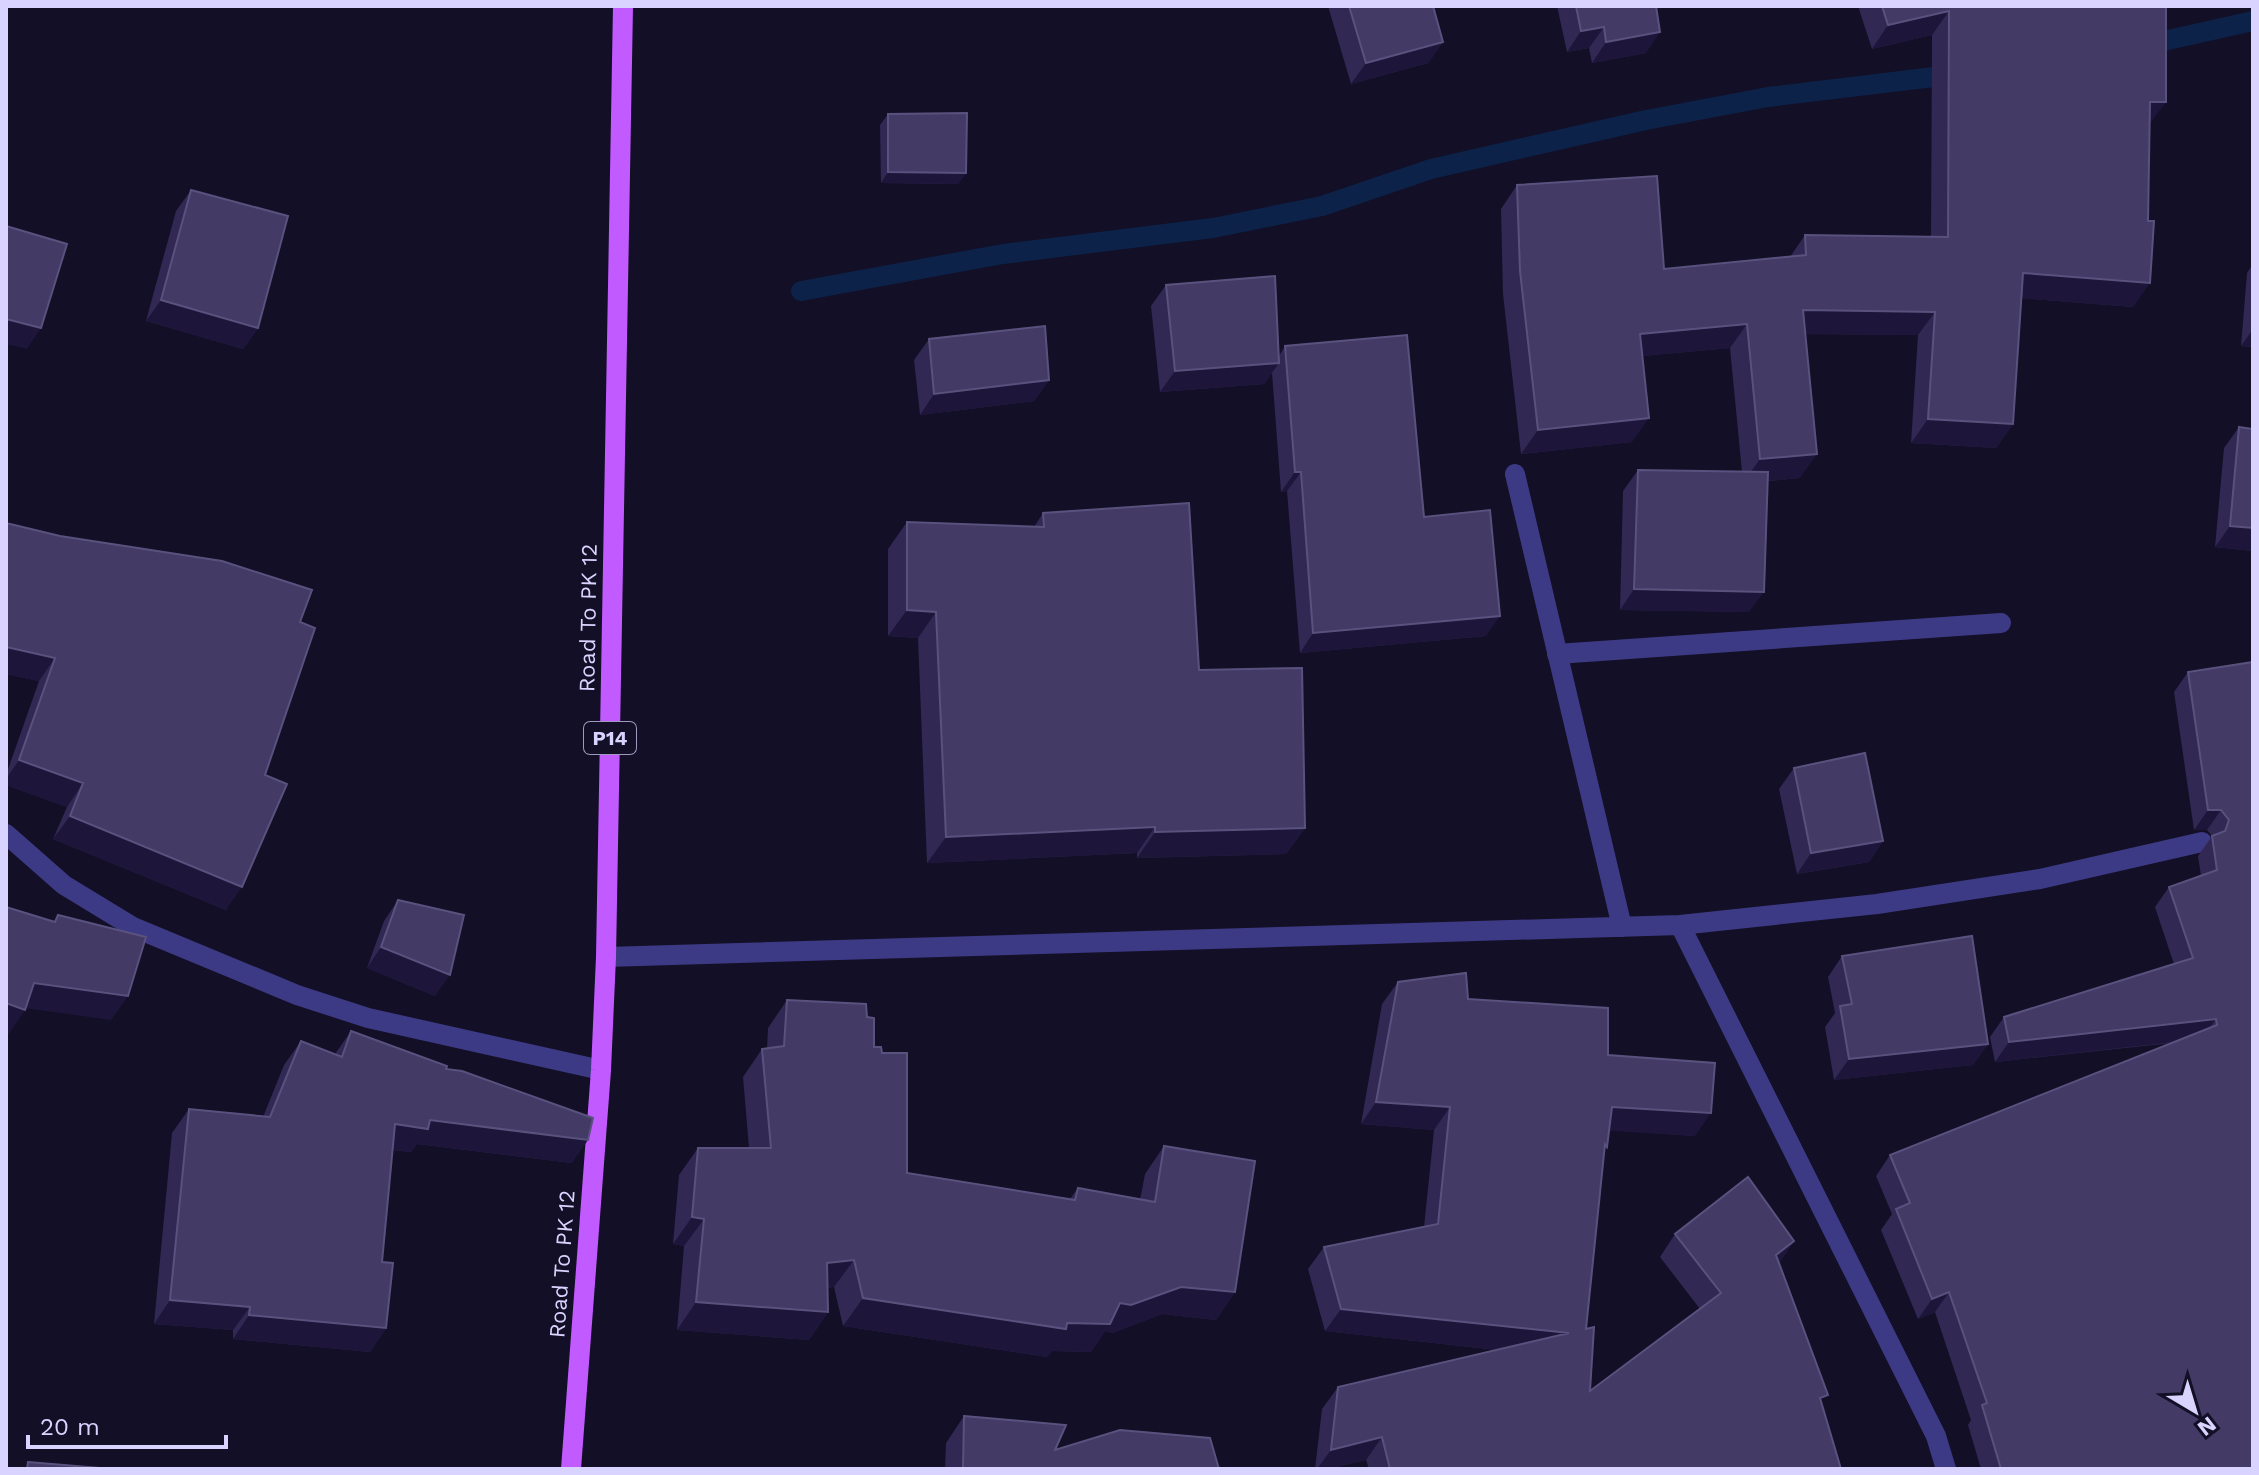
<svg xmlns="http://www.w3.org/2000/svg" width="2259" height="1475" font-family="'Work Sans',sans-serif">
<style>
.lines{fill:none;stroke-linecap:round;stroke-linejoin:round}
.stream{stroke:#0c2248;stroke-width:20}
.minor{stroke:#3d3a85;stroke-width:20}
.major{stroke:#c25bff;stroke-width:20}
.wall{fill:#312854}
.shaded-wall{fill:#1d163a}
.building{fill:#433a66;stroke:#5a527e;stroke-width:2}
.labels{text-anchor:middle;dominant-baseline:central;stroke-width:6;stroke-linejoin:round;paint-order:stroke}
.shield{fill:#130f26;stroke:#9e99be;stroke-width:2}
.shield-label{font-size:20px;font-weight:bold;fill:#d9d4ff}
.street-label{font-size:22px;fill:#d9d4ff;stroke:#130f26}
</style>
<rect width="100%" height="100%" fill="#130f26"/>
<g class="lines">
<!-- stream -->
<path class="stream" d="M2141 46 2253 21
M801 291 1003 254 1213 228 1322 206 1431 169 1646 120 1768 97 1959 74"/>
<!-- minor -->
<path class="minor" d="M1515 474 1622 927
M1557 654 2001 623
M6 834 64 885 133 927 297 995 368 1018 601 1070
M1680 925 1936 1436 1946 1469
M606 957 1680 925 1877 904 2040 879 2202 842"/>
<!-- major -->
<path class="major" d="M571 1469 601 1070 606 957 623 6"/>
</g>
<!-- wall -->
<path class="wall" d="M1328 6H1433L1443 42 1428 63 1351 84Z
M1557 6H1656L1646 53 1592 63 1589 48 1567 52Z
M1858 6H2166L2149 125 2133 307 2021 298 2013 424 1996 448 1911 443 1918 335 1806 334 1800 478 1768 481 1749 612 1620 610 1623 491 1638 470 1742 472 1730 348 1642 356 1632 442 1521 454 1503 294 1501 209 1517 185 1664 269 1790 257 1805 235 1931 237 1932 35 1872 49Z
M888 114 966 173 958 184 881 183 880 125Z
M191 190 258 328 243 349 146 321 176 211Z
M2253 264V347L2241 346 2247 273Z
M1166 285 1279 356 1285 346 1424 517 1486 636 1300 653 1287 491 1281 492 1272 373 1264 384 1160 392 1151 306Z
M929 339 1049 380 1034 401 920 415 914 360Z
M2239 427 2253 551 2215 547 2224 448Z
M1043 513 1199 670 1305 828 1286 854 1137 858V853L927 863 918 638 888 636V549L907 522 1034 527Z
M6 523 300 622 265 775 226 910 53 839 67 807 6 785V775L39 681 6 674Z
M2253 662V1469H1981L1968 1425 1971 1420 1935 1312 1918 1319 1881 1230 1892 1214 1876 1176 1890 1155 2171 1043 1995 1062 1990 1037 2004 1017 2174 964 2155 907 2169 887 2201 876 2198 856 2212 836 2207 830H2194L2174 692 2188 672Z
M1794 768 1883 841 1869 862 1797 874 1779 789Z
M398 900 435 996 367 968 384 921Z
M1842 956 1988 1044 1973 1065 1834 1080 1825 1027 1835 1013 1828 977Z
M1398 982 1468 999 1608 1055 1695 1136 1609 1130 1607 1147 1604 1151 1586 1329 1590 1391 1700 1309 1660 1257 1675 1234 1794 1241 1779 1263 1841 1469H1369L1366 1460 1328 1469H1315L1322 1409 1338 1387 1497 1350 1325 1331 1308 1269 1324 1247 1424 1227 1434 1130 1361 1124 1382 1004Z
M787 1000 867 1017 874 1047 907 1173 1070 1199 1078 1188 1140 1200 1145 1174 1164 1146 1235 1292 1216 1320 1162 1314 1112 1333 1105 1331 1091 1352 1052 1351 1047 1357 843 1326 834 1287 827 1288 828 1312 809 1340 677 1330 684 1246 673 1244 679 1175 698 1148H749L743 1077 762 1049H767L768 1028Z
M351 1031 446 1069 572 1163 417 1144 411 1152 392 1150 382 1262 386 1328 370 1352 233 1339V1330L154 1324 172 1133 189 1109 263 1117 284 1065 301 1041 335 1054Z
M964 1416 1055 1450 1219 1469H945L946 1443Z"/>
<!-- shaded-wall -->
<path class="shaded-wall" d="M1949 11 1932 35 1872 49 1888 25Z
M1604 27 1589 48 1567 52 1581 31Z
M1660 32 1646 53 1592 63 1606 42Z
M1443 42 1428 63 1351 84 1366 63Z
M2150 102H2166L2149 125Z
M888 172 966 173 958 184 881 183Z
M2023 273 2150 283 2133 307 2006 297Z
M161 300 258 328 243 349 146 321Z
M1803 310 1935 312 1918 335 1787 334Z
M6 319 41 328 27 349 6 344Z
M1747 324 1730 348 1623 358 1640 334Z
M2253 329V347L2241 346Z
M1279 363 1264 384 1160 392 1175 371Z
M1049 380 1034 401 920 415 934 394Z
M1649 418 1632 442 1521 454 1538 430Z
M1928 419 2013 424 1996 448 1911 443Z
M1817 454 1800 478 1743 483 1760 459Z
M1295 472H1301L1287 491 1281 492Z
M2230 526 2253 528V551L2215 547Z
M1634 589 1764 592 1749 612 1620 610Z
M907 610 936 612 918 638 888 636Z
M1500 616 1486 636 1300 653 1313 633Z
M6 647 55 658 39 681 6 674Z
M19 760 83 783 67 807 6 785V779Z
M2208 810H2221L2207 830H2194Z
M70 816 242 887 226 910 53 839Z
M1155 827 1137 853 927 863 946 837Z
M1305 828 1286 854 1137 858 1155 832Z
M1883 841 1869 862 1797 874 1811 853Z
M381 947 450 975 435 996 367 968Z
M34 983 128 996 111 1020 17 1007Z
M6 1003 25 1010 9 1034 6 1033Z
M2216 1019 2201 1039 1995 1062 2009 1042Z
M1988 1044 1973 1065 1834 1080 1849 1059Z
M1376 1102 1450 1107 1434 1130 1361 1124Z
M1612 1107 1711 1113 1695 1136 1596 1130Z
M430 1120 588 1140 572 1163 417 1144 411 1152 378 1148 395 1124Z
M692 1217 704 1219 684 1246 673 1244Z
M1794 1241 1778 1264 1776 1255Z
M854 1260 834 1287 808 1291 827 1263Z
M1181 1287 1235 1292 1216 1320 1162 1314 1112 1333 1105 1331 1091 1352 1052 1351 1047 1357 843 1326 863 1298 1067 1323 1120 1303Z
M1949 1292 1935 1312 1918 1319 1932 1299Z
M170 1300 250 1307 233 1330 154 1324Z
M696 1302 828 1312 809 1340 677 1330Z
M1341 1309 1569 1333 1553 1356 1325 1331Z
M249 1315 386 1328 370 1352 233 1339Z
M1382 1437 1366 1460 1328 1469H1317L1331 1450Z"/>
<!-- building -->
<path class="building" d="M1349 6H1433L1443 42 1366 63Z
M1576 6H1656L1660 32 1606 42 1604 27 1581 31Z
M1882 6H2166V102H2150L2148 221H2154L2150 283 2023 273 2013 424 1928 419 1935 312 1803 310 1817 454 1760 459 1747 324 1640 334 1649 418 1538 430 1520 271 1517 185 1657 176 1664 269 1806 255 1805 235 1948 237 1949 11 1888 25Z
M967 113 966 173 888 172V114Z
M191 190 288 216 258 328 161 300Z
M6 226 67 244 41 328 6 319Z
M1275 276 1279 363 1175 371 1166 285Z
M1045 326 1049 380 934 394 929 339Z
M1407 335 1424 517 1490 510 1500 616 1313 633 1301 472H1295L1285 346Z
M2239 427 2253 429V528L2230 526Z
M1638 470 1768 472 1764 592 1634 589Z
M1189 503 1199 670 1302 668 1305 828 1155 832V827L946 837 936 612 907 610V522L1044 527 1043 513Z
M6 523 60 536 222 561 312 590 300 622 315 628 265 775 287 784 242 887 70 816 83 783 19 760 55 658 6 647Z
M2253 662V1469H2001L1982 1405 1987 1403 1949 1292 1932 1299 1896 1209 1910 1203 1890 1155 2217 1025 2216 1019 2009 1042 2004 1017 2193 958 2169 887 2217 870 2212 836 2225 831 2229 820 2221 810H2208L2188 672Z
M1865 753 1883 841 1811 853 1794 768Z
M398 900 464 915 450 975 381 947Z
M6 907 55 922 58 915 146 937 128 996 34 983 25 1010 6 1003Z
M1972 936 1988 1044 1849 1059 1840 1006 1852 1004 1842 956Z
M1466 973 1468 999 1608 1008V1055L1715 1063 1711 1113 1612 1107 1607 1147 1605 1144 1586 1329 1594 1327 1590 1391 1721 1293 1675 1234 1748 1177 1794 1241 1776 1255 1828 1395 1820 1398 1841 1469H1390L1382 1437 1331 1450 1338 1387 1569 1333 1341 1309 1324 1247 1438 1224 1450 1107 1376 1102 1398 982Z
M787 1000 866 1004 867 1017 874 1018V1047H881L882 1053H907V1173L1075 1200 1078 1188 1155 1202 1164 1146 1255 1161 1235 1292 1181 1287 1131 1305 1120 1303 1110 1324 1067 1323 1066 1329 863 1298 854 1260 827 1263 828 1312 696 1302 704 1219 692 1217 698 1148H771L762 1049 784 1046Z
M351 1031 447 1066 446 1069 462 1071 593 1118 588 1140 430 1120 428 1129 395 1124 382 1262 393 1263 386 1328 249 1315 250 1307 170 1300 189 1109 270 1117 301 1041 342 1057Z
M964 1416 1066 1425 1055 1450 1120 1430 1210 1438 1219 1469H963Z
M28 1462 112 1469H27Z"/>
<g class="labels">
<!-- shield labels -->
<rect class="shield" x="584" y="722" width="52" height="32" rx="6"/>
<g class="shield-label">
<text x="610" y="738">P14</text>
</g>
<!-- street labels -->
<g class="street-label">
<text transform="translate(588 618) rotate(-89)">Road To PK 12</text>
<text transform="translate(562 1264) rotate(-86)">Road To PK 12</text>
</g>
</g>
<!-- border -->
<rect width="2259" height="1475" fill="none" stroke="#d9d4ff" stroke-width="16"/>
<!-- north arrow -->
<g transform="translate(2195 1411) rotate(142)" stroke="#130f26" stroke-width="6" paint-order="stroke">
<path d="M0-6L14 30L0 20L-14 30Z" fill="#d9d4ff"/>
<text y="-12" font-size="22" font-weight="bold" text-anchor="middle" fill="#d9d4ff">N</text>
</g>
<!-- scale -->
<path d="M28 1435v12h198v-12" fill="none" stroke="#d9d4ff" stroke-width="4"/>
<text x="40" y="1435" font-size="24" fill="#d9d4ff" stroke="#130f26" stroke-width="6" paint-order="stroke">20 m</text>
</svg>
